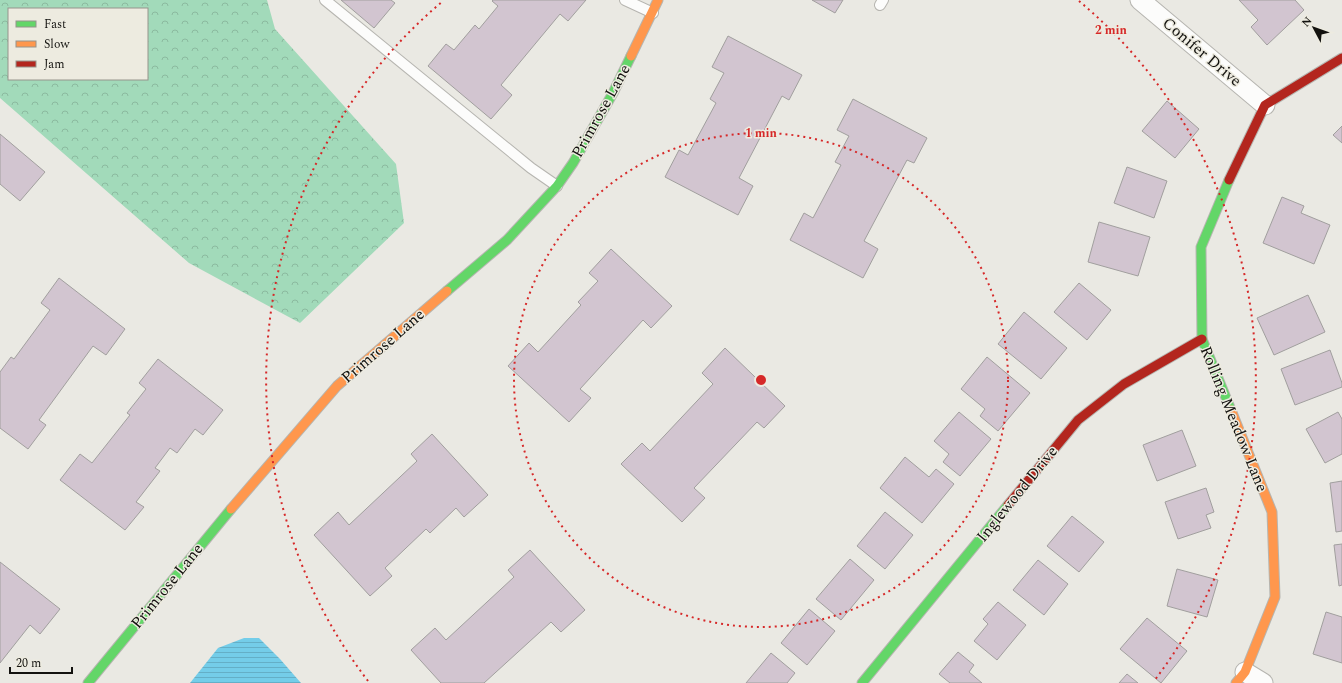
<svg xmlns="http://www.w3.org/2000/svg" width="1342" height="683" font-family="Spectral,serif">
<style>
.forest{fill:url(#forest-crowns);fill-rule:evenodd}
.water{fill:url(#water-rules)}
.building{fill:#d2c5d0;stroke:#a19f9e}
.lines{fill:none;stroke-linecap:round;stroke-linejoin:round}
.lane-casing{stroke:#b6b5b0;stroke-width:12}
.street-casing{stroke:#b6b5b0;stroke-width:21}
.fast-casing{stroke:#b6b5b0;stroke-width:11}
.slow-casing{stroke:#b6b5b0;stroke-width:11}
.jam-casing{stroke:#b6b5b0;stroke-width:11}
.lane{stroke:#fcfcfb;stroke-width:10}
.street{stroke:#fcfcfb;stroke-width:19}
.fast{stroke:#63d668;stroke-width:9}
.slow{stroke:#ff974d;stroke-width:9}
.jam{stroke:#b3261e;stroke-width:9}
.ring{fill:none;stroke:#d62828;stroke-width:2;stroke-dasharray:2 4}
.labels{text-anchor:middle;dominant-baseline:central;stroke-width:3;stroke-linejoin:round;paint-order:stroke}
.street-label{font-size:16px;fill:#13120f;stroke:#edebe0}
.centre{fill:#d62828;stroke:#edebe0;stroke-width:2}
.ring-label{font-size:12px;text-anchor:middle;font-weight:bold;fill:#d62828;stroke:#edebe0;stroke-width:3;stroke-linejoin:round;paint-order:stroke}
</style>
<defs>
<pattern id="forest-crowns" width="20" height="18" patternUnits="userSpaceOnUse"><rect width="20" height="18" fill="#a2daba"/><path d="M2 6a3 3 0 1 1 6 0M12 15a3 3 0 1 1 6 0" fill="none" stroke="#8bba9f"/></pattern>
<pattern id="water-rules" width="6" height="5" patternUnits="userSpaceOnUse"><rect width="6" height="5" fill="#74cde9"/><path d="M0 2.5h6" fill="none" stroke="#64afc7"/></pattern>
</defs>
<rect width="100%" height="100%" fill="#eae9e3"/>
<!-- forest -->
<path class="forest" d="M0 0H267L275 29 396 164 404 223 300 323 189 263 0 98ZM9 9H147V79H9Z"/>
<!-- water -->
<path class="water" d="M244 638H259L280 659 301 683H190L218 648Z"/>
<!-- building -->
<path class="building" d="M341 0H391L395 3 374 28Z
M493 0H586L568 21 560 14 501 85 512 95 491 119 428 66 446 44 454 50 475 25 479 29 498 6 492 1Z
M812 0H843L835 13Z
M1239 0H1295L1304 10 1267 45 1251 27 1258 20Z
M728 36 802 75 789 100 782 96 739 178 753 186 738 215 665 177 679 150 688 155 716 103 710 99 724 73 712 67Z
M853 99 927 138 914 163 907 160 864 241 878 249 863 278 790 240 804 213 813 218 841 165 835 162 849 136 837 130Z
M1167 101 1199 129 1175 158 1142 131Z
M1342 126V143L1333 135Z
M0 134 45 172 20 201 0 184Z
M1127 167 1167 181 1154 218 1114 203Z
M1282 197 1304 206 1301 213 1330 225 1314 264 1263 243Z
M1099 222 1150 237 1138 276 1088 262Z
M611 249 672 306 651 328 643 320 580 389 591 398 569 422 508 366 529 343 538 352 581 305 578 302 598 281 589 273Z
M59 278 125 329 106 355 93 346 39 420 46 425 28 449 0 428V372L11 357 14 359 50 310 41 303Z
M1079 283 1111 310 1087 340 1054 312Z
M1308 295 1325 332 1274 355 1257 318Z
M1024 312 1067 348 1041 379 998 344Z
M725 348 785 406 764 428 757 422 694 488 705 498 682 522 621 464 642 443 650 451 713 384 702 373Z
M1330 350 1342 383V387L1295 405 1281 369Z
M987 357 1030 393 998 431 980 416 985 409 961 389Z
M158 359 223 410 203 435 195 429 177 453 170 448 155 468 160 471 136 502 144 507 125 530 60 480 80 454 92 463 130 415 127 413 146 389 139 383Z
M959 412 991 439 960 476 943 462 949 454 934 441Z
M1338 412 1342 419V454L1325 463 1306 429Z
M1182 430 1196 466 1157 481 1143 445Z
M432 434 488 495 464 517 456 508 430 533 426 529 385 568 392 576 370 596 314 535 338 512 349 525 417 461 411 454Z
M905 457 929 477 936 469 954 484 922 523 880 488Z
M1342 481V531L1336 532 1330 483Z
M1206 488 1214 512 1206 515 1211 528 1178 539 1165 502Z
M885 512 913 535 885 569 857 546Z
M1072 516 1104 542 1079 572 1047 546Z
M1342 544V585L1339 586 1334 545Z
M530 550 585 610 561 632 551 622 484 683H441L411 650 435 628 446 640 514 577 508 570Z
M850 559 874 580 841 620 816 599Z
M1038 560 1068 584 1044 615 1013 590Z
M0 562 60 609 40 634 30 625 0 663Z
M1177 569 1218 580 1207 617 1167 606Z
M998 602 1026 625 997 660 974 641 988 624 983 619Z
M809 609 835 631 807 665 781 643Z
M1326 612 1342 617V663L1313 654Z
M1147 618 1187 651 1161 683 1120 649Z
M958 652 974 665 969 672 982 683H950L939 674Z
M771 653 795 673 787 683H746Z
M1127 674 1138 683H1119Z"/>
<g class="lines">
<!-- lane casing -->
<g class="lane-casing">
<path id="lane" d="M325 0 531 168 557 186
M625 0 653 13
M880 5 883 0"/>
</g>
<!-- street casing -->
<g class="street-casing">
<path id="street" d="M1140 0 1265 105
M1245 672 1263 683"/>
</g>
<!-- fast casing -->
<g class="fast-casing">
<path id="fast" d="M1229 180 1201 247 1202 339 1231 410
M447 291 507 240 557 186 573 163 613 93 631 56
M88 683 231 509
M862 683 1008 505"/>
</g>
<!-- slow casing -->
<g class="slow-casing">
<path id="slow" d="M631 56 658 0
M1231 410 1272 512 1275 597 1245 672 1236 683
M231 509 337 386 447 291"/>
</g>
<!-- jam casing -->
<g class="jam-casing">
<path id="jam" d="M1229 180 1265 105 1342 58
M1008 505 1078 420 1124 384 1202 339"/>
</g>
<!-- lane -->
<use href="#lane" class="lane"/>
<!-- street -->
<use href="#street" class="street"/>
<!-- fast -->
<use href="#fast" class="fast"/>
<!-- slow -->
<use href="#slow" class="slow"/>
<!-- jam -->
<use href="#jam" class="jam"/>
</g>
<!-- distance rings -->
<g class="ring">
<circle cx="761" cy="380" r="247"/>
<path d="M368 681A495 495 0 0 1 443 1M1079 1A495 495 0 0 1 1154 681"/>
</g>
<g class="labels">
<!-- street labels -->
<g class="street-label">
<text transform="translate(1202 52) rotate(40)">Conifer Drive</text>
<text transform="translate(601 111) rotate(-61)">Primrose Lane</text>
<text transform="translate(383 346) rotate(-41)">Primrose Lane</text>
<text transform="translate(1234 419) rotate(68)">Rolling Meadow Lane</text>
<text transform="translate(1017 494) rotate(-51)">Inglewood Drive</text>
<text transform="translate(167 586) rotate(-51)">Primrose Lane</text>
</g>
</g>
<circle cx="761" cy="380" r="6" class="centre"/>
<g class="ring-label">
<text x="1111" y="34">2 min</text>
<text x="761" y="137">1 min</text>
</g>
<!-- legend -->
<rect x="8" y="8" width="140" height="72" fill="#edebe0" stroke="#96948c"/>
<rect x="16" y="21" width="20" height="6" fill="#63d668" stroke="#96948c"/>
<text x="44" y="28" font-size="12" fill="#13120f">Fast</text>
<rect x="16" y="41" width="20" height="6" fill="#ff974d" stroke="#96948c"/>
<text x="44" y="48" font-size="12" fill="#13120f">Slow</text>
<rect x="16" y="61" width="20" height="6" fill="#b3261e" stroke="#96948c"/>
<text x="44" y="68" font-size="12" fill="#13120f">Jam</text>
<!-- north arrow -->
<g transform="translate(1314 28) rotate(311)" stroke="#edebe0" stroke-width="3" paint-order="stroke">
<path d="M0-3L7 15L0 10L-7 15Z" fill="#13120f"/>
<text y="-6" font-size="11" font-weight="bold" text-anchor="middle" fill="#13120f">N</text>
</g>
<!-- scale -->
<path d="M10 667v6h62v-6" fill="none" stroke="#13120f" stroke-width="2"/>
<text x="16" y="667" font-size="12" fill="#13120f" stroke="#edebe0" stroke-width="3" paint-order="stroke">20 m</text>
</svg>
